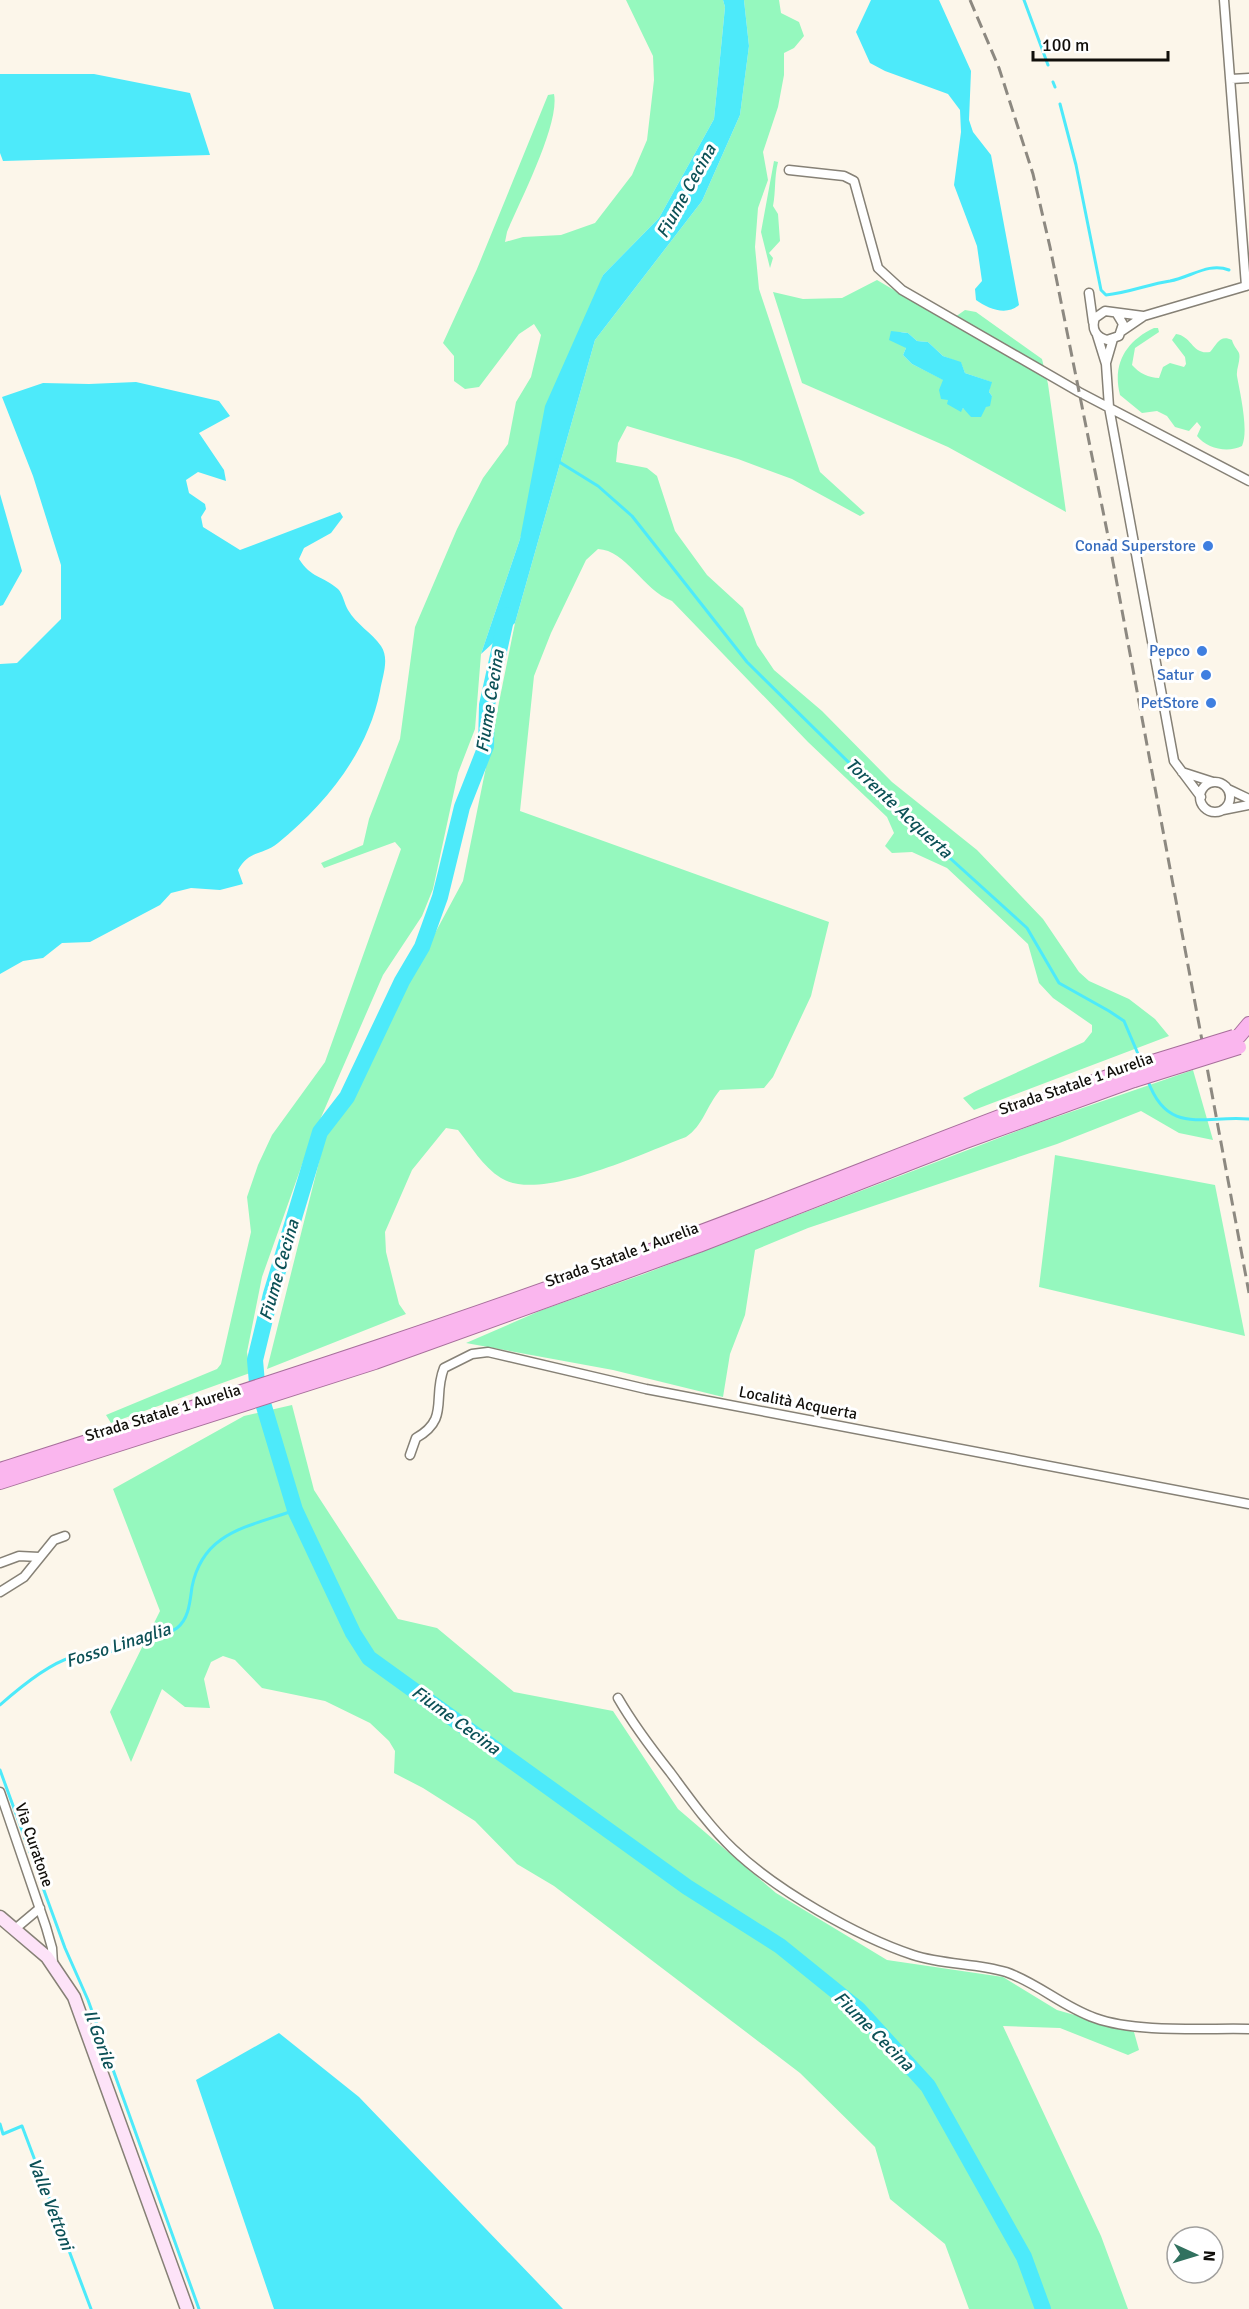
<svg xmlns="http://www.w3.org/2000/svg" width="1249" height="2309" font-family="Signika,sans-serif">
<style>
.green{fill:#95f8be;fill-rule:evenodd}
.water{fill:#4deafa}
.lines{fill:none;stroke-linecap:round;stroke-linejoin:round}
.stream{stroke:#4deafa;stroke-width:3}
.river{stroke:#4deafa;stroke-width:16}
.minor-casing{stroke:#868176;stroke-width:11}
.secondary-casing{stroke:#868176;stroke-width:15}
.trunk-casing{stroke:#a76f9b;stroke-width:16}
.minor{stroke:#fff;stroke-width:8}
.secondary{stroke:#fde3f8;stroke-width:12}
.trunk{stroke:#fab6ee;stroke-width:14}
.rail{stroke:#8d8981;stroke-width:3;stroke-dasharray:12 6;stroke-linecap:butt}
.trunk-bridge-casing{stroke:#a76f9b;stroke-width:16;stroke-linecap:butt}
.trunk-bridge{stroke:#fab6ee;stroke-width:14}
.shop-dot{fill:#3f7fe0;stroke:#fff;stroke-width:2}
.labels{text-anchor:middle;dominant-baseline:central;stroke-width:6;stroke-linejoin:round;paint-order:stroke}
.shop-label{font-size:16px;fill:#366cbe;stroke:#fff;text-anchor:end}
.street-label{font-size:16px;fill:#110f0b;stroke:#fff}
.water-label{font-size:18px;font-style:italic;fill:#0c5157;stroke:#fff}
</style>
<rect width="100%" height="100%" fill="#fcf6ea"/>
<!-- green -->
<path class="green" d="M626 0H723L725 7 714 119 659 218 603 275 520 539 481 654 475 729 458 773 433 889 422 916 383 975 309 1145 262 1277 247 1352 250 1373 111 1423 106 1415 217 1369 221 1364 251 1232 247 1197 258 1165 272 1135 325 1062 401 849 395 842 324 868 321 863 363 845 369 819 400 739 415 627 457 529 483 478 508 444 516 402 531 377 541 335 534 324 519 334 479 387 465 389 454 381V356L443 343 477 269 548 95 554 94C560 124 520 201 507 232L505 242 523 237 561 235 595 223 632 175 647 140 654 80 653 56Z
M744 0H779L781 13 799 22 804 36 794 48 784 53V75L778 107 763 152 768 180 758 208 755 247 759 289 820 472 865 513 860 516 792 479 738 459 627 426 618 443 616 462 647 468 657 476 675 531 707 575 743 608 757 645 774 670 822 711 892 782 977 850 1043 919 1079 972 1089 981 1129 999 1155 1019 1169 1036 974 1110 963 1098 976 1091 1084 1042 1092 1032V1025L1053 998 1039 983 1028 944 947 868 912 852 892 853 885 846 894 833 887 817 808 742 672 601C643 590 626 550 598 549L586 560 551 633 534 676 520 811 829 922 811 996 773 1077 764 1088 720 1090C707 1105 703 1126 686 1137 645 1152 540 1203 501 1178 483 1167 471 1146 458 1130L446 1128 412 1170 385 1232 386 1252 399 1304 406 1314 267 1369 325 1138 463 881 515 623 595 340 702 201 740 115 749 46Z
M774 161 778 162C774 178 776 191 773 206L778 214 780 241 769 253 773 258 770 268 761 232Z
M877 280 948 322 965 310 976 312 1042 359 1048 384 1066 512 948 447 802 383 773 292 803 299 842 298ZM901 332 908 333 917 341 928 342 943 356 961 363 965 373 991 382 989 392 992 396 986 407 969 412 963 408 961 411 948 400 944 380 912 364 903 355 906 348Z
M1154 328H1158L1159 332 1135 348 1132 365C1139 373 1149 378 1159 378L1163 367 1170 363 1184 367 1186 364 1185 357 1172 340 1176 334C1192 336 1192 355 1210 352 1217 344 1220 334 1232 340 1233 345 1237 349 1239 353 1241 360 1236 369 1237 376 1240 393 1249 431 1242 446 1228 453 1207 449 1197 436L1201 427 1197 422 1189 431 1175 427 1167 416 1157 411 1142 413 1120 395C1112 364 1126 341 1154 328Z
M1193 1070 1213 1140 1179 1133 1141 1111 1057 1144 808 1228 755 1250 745 1315 730 1354 723 1397 613 1370 466 1343 542 1310 644 1274 1033 1125Z
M1055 1155 1215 1185 1245 1336 1039 1287Z
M292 1405 314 1490 398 1619 437 1628 514 1692 613 1711 678 1809 776 1893 887 1960 1003 1977 1057 2010 1134 2032 1139 2050 1128 2055 1060 2028 1003 2026 1101 2236 1128 2309H969L945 2244 890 2199 875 2147 800 2073 554 1886 517 1864 475 1821 423 1788 394 1773 395 1751 389 1741 370 1723 325 1701 262 1688 235 1660 223 1656 211 1662 204 1679 210 1708 185 1707 162 1689 131 1762 110 1712 160 1611 113 1489 244 1416Z"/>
<!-- water -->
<path class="water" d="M723 0H744L749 46 740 115 702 201 595 340 515 623 481 654 520 539 545 406 603 275 659 218 714 119 725 7Z
M871 0H939L971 71 969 120 973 132 991 155 1019 305C1007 316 988 309 976 300L975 289 982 281 977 246 954 185 961 132 960 110 948 94 885 71 870 63 856 32Z
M0 74H94L190 93 210 155 3 161 0 153Z
M891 331 908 333 917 341 928 342 943 356 961 362 965 373 992 382 989 392 992 396 990 406 986 407 981 417H971L963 408 961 412 947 404 948 400 941 399 939 390 943 380 912 364 903 355 906 348 889 340Z
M136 382 219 401 230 416 199 433 224 470 226 481 198 472 186 480 189 493 205 504 206 509 201 517 203 527 240 550 340 512 343 517 331 533 304 548 299 559C311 578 323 576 338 589 343 594 344 603 348 610 356 624 372 633 381 646 390 659 382 677 380 691 368 752 326 804 278 843 262 856 250 849 238 870L243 884 220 890 191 888 171 893 160 905 90 942 62 943 43 958 23 961 0 974V664L17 663 61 619V565L33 476 2 397 43 383 89 384Z
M0 494 22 571 3 605 0 606Z
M279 2033 359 2097 563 2309H274L196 2080Z"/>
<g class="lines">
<!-- stream -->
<path class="stream" d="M1024 0 1048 65
M1053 82 1055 87
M1060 104 1076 165 1101 290 1106 295C1128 293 1149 284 1170 281 1191 277 1209 262 1229 270
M556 460 598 486 632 516 747 662 898 811 1027 928 1059 983 1109 1011 1124 1021 1141 1061
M1148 1081C1168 1136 1204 1115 1249 1119
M0 1705C18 1689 49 1664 72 1657 80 1655 90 1655 99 1654 115 1651 165 1637 177 1628 189 1619 190 1601 192 1587 203 1531 249 1527 295 1510
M0 1770 65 1948 88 2000 199 2309
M0 2124 3 2134 22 2126 91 2309"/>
<!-- river -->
<path class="river" d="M507 615 487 705 486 746 462 807 440 897 422 947 402 981 347 1097 320 1132 271 1294 255 1360 257 1383 295 1510 353 1633 369 1658 687 1887 780 1946 858 2009 928 2086 1024 2257 1043 2309"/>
<!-- minor casing -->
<g class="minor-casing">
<path id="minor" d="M1224 0 1246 286 1249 285
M1231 79 1249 78
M789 170 844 176 854 181 878 268 902 290 1079 392 1249 481
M1089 293 1093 322
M1117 314 1123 324 1119 336 1107 340C1096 337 1091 329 1095 318L1105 311 1143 316
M1122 331 1144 316 1246 286
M1097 335 1106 364 1109 407 1174 761 1201 797
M1106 363 1113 339
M1182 772 1213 782
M1200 797a15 15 0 1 1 30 0a15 15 0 1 1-30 0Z
M1228 789 1249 799
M1223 810 1249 805
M410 1455 416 1438C450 1419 432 1398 444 1368L472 1354 488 1352 646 1389 1249 1504
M0 1563 19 1556 39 1557
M0 1592 24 1577 54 1540 65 1536
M618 1698C633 1724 651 1748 670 1772 690 1799 709 1826 733 1849 776 1890 856 1936 913 1955 943 1965 976 1963 1006 1972 1038 1983 1063 2007 1095 2018 1136 2033 1205 2028 1249 2029
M0 1792 46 1927 52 1948 53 1964
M15 1929 40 1908"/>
</g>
<!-- secondary casing -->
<g class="secondary-casing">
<path id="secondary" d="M0 1917 47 1957 74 1997 187 2309"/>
</g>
<!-- trunk casing -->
<g class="trunk-casing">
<path id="trunk" d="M1239 1036 1249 1024
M0 1470C233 1395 467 1321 696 1234 841 1180 984 1120 1130 1069
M0 1482 375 1362 699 1245 963 1142 1134 1080"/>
</g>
<!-- minor -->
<use href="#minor" class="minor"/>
<!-- secondary -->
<use href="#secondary" class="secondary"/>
<!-- trunk -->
<use href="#trunk" class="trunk"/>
<!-- rail -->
<path class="rail" d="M970 0 999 68 1033 174 1050 247 1110 546 1249 1293"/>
<!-- trunk-bridge casing -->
<g class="trunk-bridge-casing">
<path id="trunk-bridge" d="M1130 1069 1234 1037
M1134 1080 1239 1047"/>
</g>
<!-- trunk-bridge -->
<use href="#trunk-bridge" class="trunk-bridge"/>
</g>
<!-- markers -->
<g class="shop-dot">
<circle cx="1208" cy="546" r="6"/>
<circle cx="1202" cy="651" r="6"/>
<circle cx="1206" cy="675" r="6"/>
<circle cx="1211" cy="703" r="6"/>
</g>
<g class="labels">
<!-- shop labels -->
<g class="shop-label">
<text x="1196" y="546">Conad Superstore</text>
<text x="1190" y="651">Pepco</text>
<text x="1194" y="675">Satur</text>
<text x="1199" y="703">PetStore</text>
</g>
<!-- street labels -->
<g class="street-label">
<text transform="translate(1076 1084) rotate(-19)">Strada Statale 1 Aurelia</text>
<text transform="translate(622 1255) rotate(-20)">Strada Statale 1 Aurelia</text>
<text transform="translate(798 1403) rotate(11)">Località Acquerta</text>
<text transform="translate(163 1413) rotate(-17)">Strada Statale 1 Aurelia</text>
<text transform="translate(34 1845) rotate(71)">Via Curatone</text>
</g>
<!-- water labels -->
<g class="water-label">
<text transform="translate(686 191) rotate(-61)">Fiume Cecina</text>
<text transform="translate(490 701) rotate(-81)">Fiume Cecina</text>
<text transform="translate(899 808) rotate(43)">Torrente Acquerta</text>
<text transform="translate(279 1270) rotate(-74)">Fiume Cecina</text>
<text transform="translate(118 1645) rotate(-18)">Fosso Linaglia</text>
<text transform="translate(456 1720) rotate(36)">Fiume Cecina</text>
<text transform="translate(874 2031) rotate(45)">Fiume Cecina</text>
<text transform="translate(100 2039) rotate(70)">Il Gorile</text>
<text transform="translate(51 2204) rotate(69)">Valle Vettoni</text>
</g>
</g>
<!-- north arrow -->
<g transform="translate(1195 2255) rotate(94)"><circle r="28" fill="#ffffff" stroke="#a09f9d" stroke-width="1.5"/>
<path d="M0-4.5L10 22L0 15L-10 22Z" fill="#31715f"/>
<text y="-9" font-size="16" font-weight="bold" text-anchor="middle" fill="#110f0b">N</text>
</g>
<!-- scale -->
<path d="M1033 51v9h135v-9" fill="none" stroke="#110f0b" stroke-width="3"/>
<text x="1042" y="51" font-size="18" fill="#110f0b" stroke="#ffffff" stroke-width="4.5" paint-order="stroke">100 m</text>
</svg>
